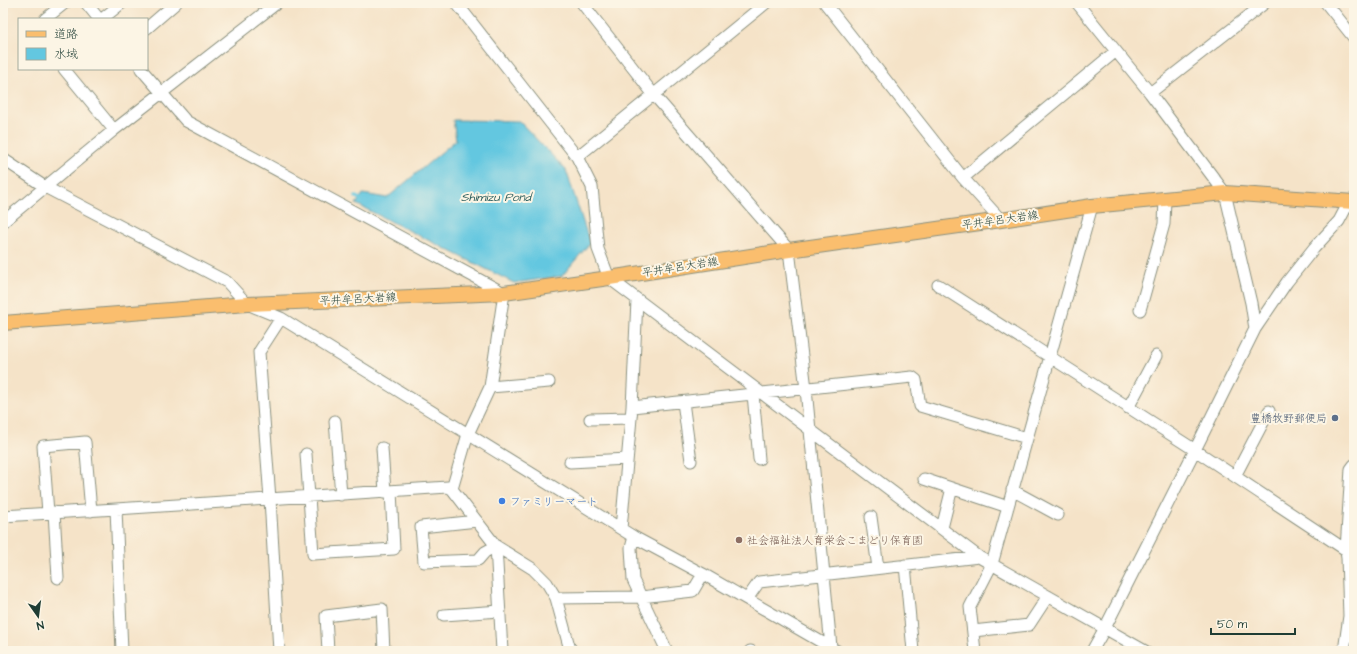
<svg xmlns="http://www.w3.org/2000/svg" width="1357" height="654" font-family="'Architects Daughter','Klee One',sans-serif">
<style>
.water{fill:#63c7e0;stroke:#41828a}
.lines{fill:none;stroke-linecap:round;stroke-linejoin:round}
.stream{stroke:#63c7e0;stroke-width:3.5}
.minor-casing{stroke:#8a907e;stroke-width:13}
.major-casing{stroke:#8a907e;stroke-width:16}
.minor{stroke:#fff;stroke-width:11}
.major{stroke:#fabe6e;stroke-width:14}
.service-dot{fill:#5c6f8a;stroke:#fcf5e5;stroke-width:1.5}
.shop-dot{fill:#3f7fe0;stroke:#fcf5e5;stroke-width:1.5}
.education-dot{fill:#8d6e63;stroke:#fcf5e5;stroke-width:1.5}
.labels{text-anchor:middle;dominant-baseline:central;stroke-width:4;stroke-linejoin:round;paint-order:stroke}
.street-label{font-size:11px;fill:#1f3d34;stroke:#fcf5e5}
.service-label{font-size:11px;fill:#4e5e75;stroke:#fcf5e5;text-anchor:end}
.shop-label{font-size:11px;fill:#366cbe;stroke:#fcf5e5;text-anchor:start}
.education-label{font-size:11px;fill:#785e54;stroke:#fcf5e5;text-anchor:start}
.water-label{font-size:12px;font-style:italic;fill:#30605f;stroke:#fcf5e5}
</style>
<rect width="100%" height="100%" fill="#fcf5e5"/>
<filter id="ink" filterUnits="userSpaceOnUse"><feTurbulence type="fractalNoise" baseFrequency=".025" numOctaves="2"/><feDisplacementMap in="SourceGraphic" scale="8" xChannelSelector="R" yChannelSelector="G"/><feConvolveMatrix kernelMatrix="1 2 1 2 8 2 1 2 1" color-interpolation-filters="sRGB"/></filter>
<filter id="wash" filterUnits="userSpaceOnUse"><feTurbulence type="fractalNoise" baseFrequency=".012" numOctaves="4" result="noise"/><feDisplacementMap in="SourceGraphic" scale="16" xChannelSelector="R" yChannelSelector="G"/><feGaussianBlur stdDeviation="0.9" result="paint"/><feColorMatrix in="noise" values="0 0 0 0 0 0 0 0 0 0 0 0 0 0 0 0 0 1.4 0 .05"/><feComposite in="paint" operator="in"/></filter>
<g filter="url(#wash)">
<rect width="100%" height="100%" fill="#f5e3c8"/>
<!-- water -->
<path class="water" d="M453 120 519 121 566 170 590 243 562 276 514 283 356 204 363 194 387 198 456 140Z"/>
<g class="lines">
<!-- stream -->
<path class="stream" d="M356 197 364 201"/>
</g>
</g>
<g filter="url(#ink)">
<g class="lines">
<!-- minor casing -->
<g class="minor-casing">
<path id="minor" d="M86 3 99 19
M460 3 458 5 577 157 592 187 598 249 609 278 979 557 1145 651
M582 3 654 95 789 250 806 389 831 647
M825 3 963 178 1001 220
M1077 3 1150 93 1225 193 1251 303 1255 329
M1326 3 1354 38
M45 19 65 3
M102 19 122 3
M147 28 176 3
M64 69 114 130
M141 69 186 121 504 293 490 387 468 434 452 489
M1150 93 1265 3
M577 157 766 3
M3 159 45 187 227 282 247 304 281 318 634 537 703 574 837 651
M963 178 1116 51
M3 222 114 130 277 3
M938 285 1195 450 1346 550
M1140 310 1164 224 1165 199
M490 387 549 382
M753 394 759 459
M683 402 691 461
M632 407 912 377 916 380 920 406 1027 438
M1128 408 1156 356
M590 419 631 418
M335 421 341 495
M382 448 385 492
M306 454 313 554 394 549 391 491
M570 462 627 459
M1235 476 1269 411
M924 479 1008 507
M1012 490 1058 515
M116 509 122 651
M54 512 58 578
M48 513 43 446 85 442 91 511
M3 516 116 509 448 487 452 489 496 546 533 569 547 583 556 598 569 646 572 651
M871 517 878 568
M477 521 421 527 424 562 478 560 485 552 496 546 502 651
M942 528 952 488
M621 529 632 407 637 300
M634 537 631 548 633 580 667 651
M905 565 913 651
M556 598 641 597 693 591 703 574
M747 599 759 582 979 557
M444 615 500 611
M973 631 1029 625 1048 596
M3 650 5 651
M279 651 270 499 259 352 281 318
M328 651 326 616 382 609 384 651
M750 651H751
M975 651 970 607 992 564 1092 206
M1092 651 1105 628 1195 450 1255 329 1287 282 1314 248 1339 221 1349 202
M1344 651 1349 616 1347 557 1346 550 1351 469 1354 465"/>
</g>
<!-- major casing -->
<g class="major-casing">
<path id="major" d="M3 323 247 304 504 293 609 278 789 250 1001 220 1092 206 1225 193 1354 202"/>
</g>
<!-- minor -->
<use href="#minor" class="minor"/>
<!-- major -->
<use href="#major" class="major"/>
</g>
</g>
<!-- markers -->
<circle class="service-dot" cx="1335" cy="418" r="4"/>
<circle class="shop-dot" cx="502" cy="501" r="4"/>
<circle class="education-dot" cx="739" cy="540" r="4"/>
<g class="labels">
<!-- street labels -->
<g class="street-label">
<text transform="translate(1000 220) rotate(-8)">平井牟呂大岩線</text>
<text transform="translate(680 267) rotate(-9)">平井牟呂大岩線</text>
<text transform="translate(358 299) rotate(-3)">平井牟呂大岩線</text>
</g>
<!-- service labels -->
<g class="service-label">
<text x="1327" y="418">豊橋牧野郵便局</text>
</g>
<!-- shop labels -->
<g class="shop-label">
<text x="510" y="501">ファミリーマート</text>
</g>
<!-- education labels -->
<g class="education-label">
<text x="747" y="540">社会福祉法人育栄会こまどり保育園</text>
</g>
<!-- water labels -->
<g class="water-label">
<text x="496" y="197">Shimizu Pond</text>
</g>
</g>
<!-- margin -->
<rect width="1357" height="654" fill="none" stroke="#fcf5e5" stroke-width="16"/>
<!-- legend -->
<rect x="18" y="18" width="130" height="52" fill="#fcf5e5" stroke="#a4ab9e"/>
<rect x="26" y="31" width="20" height="6" fill="#fabe6e" stroke="#a4ab9e"/>
<text x="54" y="38" font-size="12" fill="#1f3d34">道路</text>
<rect x="26" y="48" width="20" height="12" fill="#63c7e0" stroke="#a4ab9e"/>
<text x="54" y="58" font-size="12" fill="#1f3d34">水域</text>
<!-- north arrow -->
<g transform="translate(38 616) rotate(166)" stroke="#fcf5e5" stroke-width="3" paint-order="stroke">
<path d="M0-3L7 15L0 10L-7 15Z" fill="#1f3d34"/>
<text y="-6" font-size="11" font-weight="bold" text-anchor="middle" fill="#1f3d34">N</text>
</g>
<!-- scale -->
<path d="M1211 628v6h84v-6" fill="none" stroke="#1f3d34" stroke-width="2"/>
<text x="1217" y="628" font-size="12" fill="#1f3d34" stroke="#fcf5e5" stroke-width="3" paint-order="stroke">50 m</text>
</svg>
